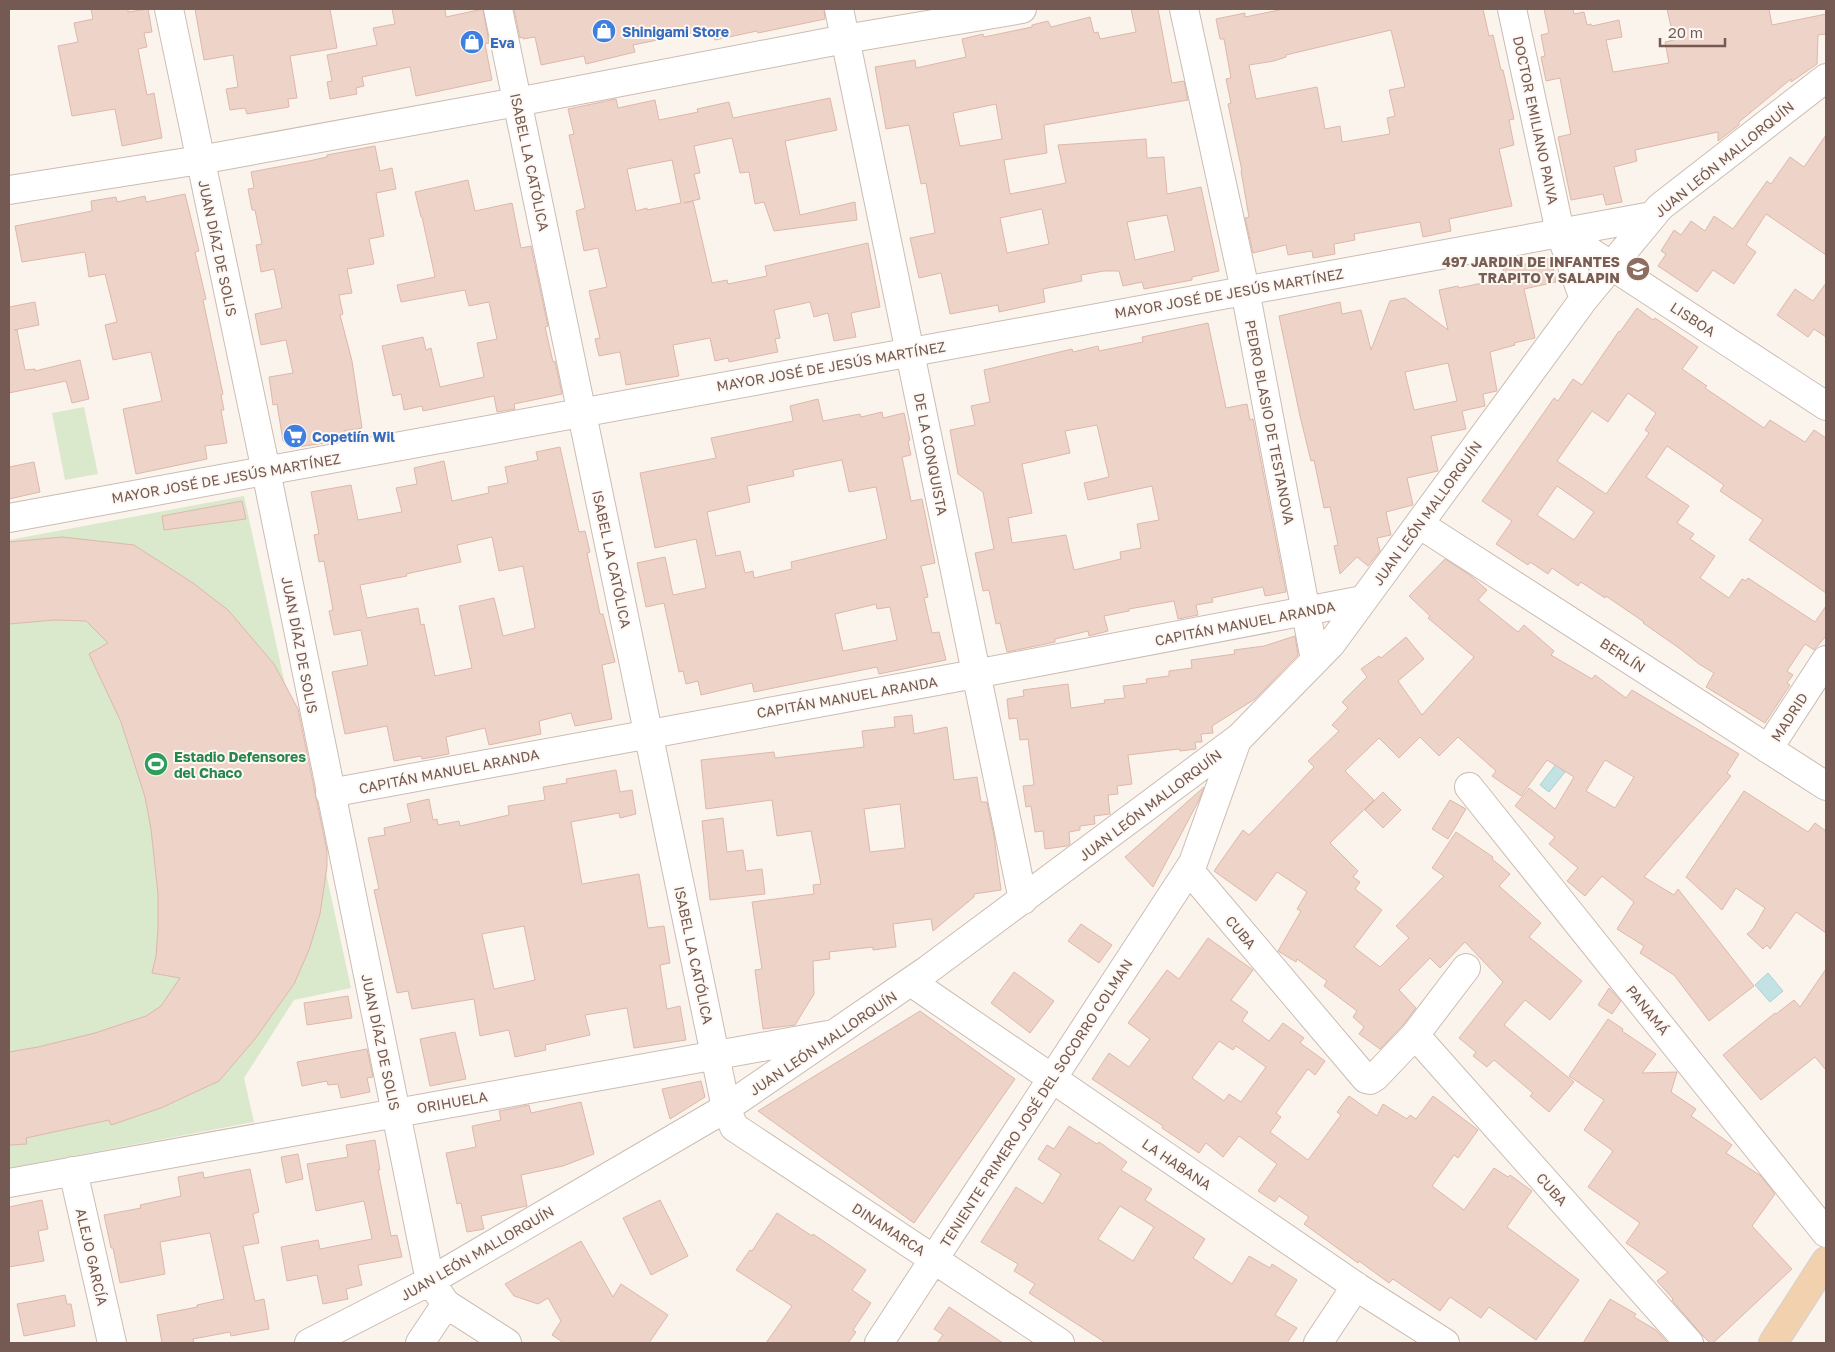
<svg xmlns="http://www.w3.org/2000/svg" width="1835" height="1352" font-family="'Golos Text',sans-serif">
<style>
.green{fill:#dae8cc}
.water{fill:#c3e2e3;stroke:#aad2d4}
.building{fill:#edd3c8;stroke:#deb8aa;fill-rule:evenodd}
.lines{fill:none;stroke-linecap:round;stroke-linejoin:round}
.minor-casing{stroke:#ccbcb3;stroke-width:30}
.major-casing{stroke:#d8d1cf;stroke-width:30}
.minor{stroke:#fff;stroke-width:28}
.major{stroke:#f1d1ae;stroke-width:28}
.labels{text-anchor:middle;dominant-baseline:central;stroke-width:4;stroke-linejoin:round;paint-order:stroke}
.shop-label{font-size:14px;font-weight:bold;fill:#366cbe;stroke:#fdf8f3;text-anchor:start}
.street-label{font-size:14px;fill:#745a52;stroke:#fdf8f3}
.education-label{font-size:14px;font-weight:bold;fill:#785e54;stroke:#fdf8f3;text-anchor:end}
.leisure-label{font-size:14px;font-weight:bold;fill:#27864d;stroke:#fdf8f3;text-anchor:start}
</style>
<rect width="100%" height="100%" fill="#fbf4ed"/>
<!-- green -->
<path class="green" d="M84 407 98 474 65 480 52 413Z
M244 496 351 988 294 1000 244 1078 254 1122 9 1168V540Z"/>
<!-- water -->
<path class="water" d="M1556 764 1565 772 1549 792 1540 785Z
M1768 973 1783 991 1770 1002 1755 985Z"/>
<!-- building -->
<path class="building" d="M91 9H128V12L148 9 152 32 144 33 147 47 138 49 147 95 154 93 162 138 122 146 115 109 72 116 58 46 78 42 74 23 93 19Z
M195 9H330L337 48 290 56 297 98 288 99 289 107 247 114 245 108 230 110 226 89 238 87 233 55 204 60Z
M392 9H445L446 17 483 9 489 43 485 44 492 80 416 96 410 67 362 77 364 86 356 88 357 94 330 99 327 82 332 81 327 55 377 45 373 28 395 24Z
M514 9H824L825 19 758 33 757 31 715 40 712 29 633 45 635 52 586 64 584 56 541 65 535 37 523 39V37L520 38Z
M1131 9H1158L1171 79 1172 83 1184 81 1188 100 1044 125 1047 153 1004 160 1010 194 1066 183 1058 145 1146 139 1147 158 1164 157 1167 194 1201 187 1219 271 1192 277V280L1144 289 1142 282 1123 286 1119 271H1104L1081 275 1082 281 1043 289 1045 302 999 312 998 305 950 314 941 273 919 278 910 238 935 233 926 183 921 184 909 125 886 129 875 67 915 60 916 68 966 57 962 39 983 34 984 37 1032 27V25L1048 21 1051 27 1090 17 1094 33 1098 32 1100 39 1136 32ZM996 104 1002 139 960 146 953 113ZM1042 209 1049 244 1007 253 1000 218ZM1167 215 1175 251 1135 260 1127 222Z
M1284 9H1483L1489 36 1493 35 1501 70H1503L1514 119 1509 120 1514 145 1499 149 1512 206 1449 219 1451 231 1423 237 1420 222 1354 234 1355 240 1334 244 1335 254 1313 258 1312 251 1288 255 1286 245 1253 253 1245 218 1249 217 1241 171H1242L1228 104 1231 103 1226 79 1231 78 1224 39H1220L1216 19 1245 13V17ZM1391 30 1405 87 1389 90 1395 116 1387 118 1390 134 1342 142 1340 126 1325 129 1317 87 1256 99 1249 65 1274 61 1286 57V55Z
M1544 9H1573L1574 14 1584 12 1587 25 1591 24 1592 26 1619 20 1622 37 1606 40 1613 72 1669 63 1665 42 1674 40 1667 9H1769L1772 25 1826 14V34L1818 35 1817 64 1791 82V79L1739 122V125L1718 141V132L1635 150 1637 161 1614 167 1622 202 1606 205 1603 194 1571 200 1558 137 1571 134 1560 78 1546 81 1541 57 1545 56 1541 35 1549 33Z
M830 98 837 130 785 141 800 215 855 202 857 220 774 231 764 202 755 204 749 172 740 173 732 138 694 146 700 173 694 174 700 199 684 203 693 201 712 283 727 280 728 284 767 276 765 266 868 243 880 307 851 313 856 337 834 341 828 313 814 317 810 302 774 310 780 338 775 339 778 352 729 362 728 358 715 361 710 338 673 345 679 376 626 385 620 352 599 356 595 339 600 338 589 291 607 287 598 248 584 251 576 211 585 208 569 135 574 134 568 109 616 99 618 108 655 100 659 120 698 112 697 109 729 102 733 118ZM672 160 681 203 647 210V208L636 211 627 169Z
M1826 135V255L1766 214 1746 245 1756 252 1734 284 1713 270 1697 292 1658 266 1666 254 1661 251 1674 230 1681 235 1691 221 1705 231 1714 216 1733 229 1767 181 1771 184 1790 157 1804 167Z
M375 146 380 171 392 168 396 189 376 193 384 236 369 239 374 264 347 269 352 293 339 295 343 314 340 315 352 361 362 428 344 431 345 440 291 448 283 441 277 404 273 405 269 377 293 373 286 340 261 345 255 314 282 308 274 269 261 272 256 245 262 244 255 210H252L248 189 254 188 251 172 309 161 327 157V155Z
M468 180 475 211 512 203 521 248 531 246 548 326 545 327 553 362 555 361 562 394 514 404 515 409 497 412 494 396 423 411 422 406 404 410 401 394 393 396 382 346 423 337 426 350 431 348 440 387 484 377 477 343 497 339 489 302 469 306 465 290 401 302 397 285 435 277 422 217H421L415 192Z
M185 194 199 251 195 252 206 299 203 300 223 394 221 395 224 410H221L227 443 205 446 207 459 136 474 123 409 162 401 151 352 113 360 105 325 117 322 105 274 89 277 85 252 22 262 15 226 92 211 91 201 116 197 117 202 145 196 146 202Z
M1551 258 1556 282 1524 289 1535 338 1514 343 1515 345 1490 352 1497 391 1483 394 1485 406 1462 411 1466 429 1431 436 1438 471 1407 478 1413 505 1386 512 1391 535 1377 538 1380 551 1368 566 1357 557 1340 574 1334 546 1338 545 1330 507 1324 508 1314 460 1311 461 1300 416 1279 316 1340 302 1342 314 1361 310 1371 350 1390 301 1405 298 1448 330 1439 290 1458 286 1459 288 1505 278 1503 269ZM1448 363 1457 401 1414 410 1405 372Z
M1826 283V337L1814 329 1808 337 1777 315 1795 289 1813 301Z
M35 302 39 325 14 330H17L25 370 35 369V371L80 360 89 399 72 403 66 381 9 393V307Z
M1637 308 1653 320 1655 318 1698 347 1682 369 1707 386 1705 388 1764 428 1770 420 1805 442 1814 430 1826 438V593L1749 540 1763 520 1720 491 1724 485 1667 446 1646 477 1689 506 1677 523 1694 534 1690 539 1715 556 1700 578 1729 598 1742 579 1746 581 1748 578 1815 622 1826 606V636L1814 650 1805 644 1787 671 1793 675 1787 683 1790 685 1765 723 1706 687 1714 673 1699 664 1679 648 1643 623 1644 622 1606 596 1605 598 1581 582 1578 586 1552 568 1548 574 1530 562 1528 565 1496 544 1512 521 1482 501 1554 398 1558 401 1573 379 1582 385 1619 331 1620 332ZM1628 393 1656 413 1645 430 1649 433 1606 494 1557 461 1592 411 1608 422ZM1557 486 1594 512 1574 540 1537 515Z
M1208 323 1226 408 1247 404 1250 420 1253 419 1286 592 1265 596 1263 587 1212 598 1213 602 1196 605 1198 615 1178 619 1174 601 1129 609V611L1104 616 1108 631 1089 636 1088 631 1055 639V642L1007 652 1000 623 996 624 989 590 983 591 975 553 994 549 983 492 958 474 950 430 975 425 971 406 990 402 984 370 1072 349 1073 352 1098 346 1099 351 1143 342 1142 337ZM1097 425 1109 477 1084 483 1088 500 1152 486 1159 520 1137 524 1141 548 1120 552 1121 559 1074 570 1066 535 1012 543 1008 518 1032 513 1022 464 1070 453 1065 431Z
M818 399 823 421 860 414 861 417 882 412 883 418 904 413 910 440 908 441 911 455 902 457 911 501 922 499 935 563 921 566 928 597 924 598 932 633 939 632 946 660 879 674 877 667 754 692 752 683 701 695 698 681 686 684 683 671 679 672 664 603 646 607 637 563 665 557 673 595 706 588 696 539 655 548 640 473 716 458 711 438 793 421 790 406ZM842 460 849 492 876 487 887 539 791 562 792 569 754 578 753 571 745 573 740 551 716 556 707 512 750 502 747 486 794 476 793 470ZM876 604 877 609 890 607 897 640 843 651 835 614Z
M560 447 579 532 585 531 590 552 587 553 600 614H603L615 662 602 665 612 719 575 726 571 713 539 721 541 734 489 745 485 728 446 737 449 754 422 759 421 756 394 761 387 726 345 734 332 672 368 665 361 630 334 635 329 611 333 610 324 561 319 562 314 535 319 534 311 492 351 485 358 520 402 512 396 488 417 484 414 468 444 461 452 501 489 493 488 487 508 483 505 467 538 460 536 452ZM492 537 499 571 523 566 535 628 503 636 494 598 459 606 472 668 435 676 424 624 421 625 418 608 367 618 360 585 407 576 406 574 461 562 457 545Z
M34 462 40 492 9 499V467Z
M242 501 246 519 164 530 162 516Z
M62 537 134 545 193 583 228 610 274 664 298 709 327 851V867L320 914 309 950 294 984 255 1039 219 1081 161 1108 111 1125 109 1120 26 1138 27 1144 9 1145V1052L38 1047 95 1033 146 1016 161 1006 180 978 152 973 156 956 158 928V894L151 829 145 797 121 722 89 654 108 643 86 621 54 620 9 624V542Z
M1445 559 1470 575 1487 590 1478 600 1518 632 1524 625 1554 651 1551 655 1592 679 1595 675 1626 698 1632 690 1739 754 1727 773 1731 776 1644 877 1674 895 1678 889 1754 986 1709 1021 1674 975 1640 953 1644 946 1617 929 1634 902 1602 876 1585 896 1567 881 1578 868 1549 844 1555 837 1515 806 1529 788 1555 809 1574 777 1547 760 1521 796 1492 776 1496 771 1458 737 1439 756 1420 737 1399 758 1379 738 1345 771 1374 800 1330 843 1358 871 1353 877 1360 882 1355 889 1382 910 1354 947 1380 967 1409 938 1396 926 1444 876 1432 868 1456 832 1493 857 1492 859 1510 874 1499 886 1541 923 1529 937 1582 981 1550 1020 1525 1000 1504 1025 1574 1082 1549 1112 1530 1096 1533 1093 1494 1060 1487 1067 1473 1056 1476 1052 1459 1038 1503 982 1465 942 1440 968 1430 958 1399 990 1416 1008 1403 1025 1380 1049 1359 1034 1364 1027 1353 1017 1357 1011 1324 986 1327 981 1297 959 1296 962 1278 951 1301 911 1297 909 1307 892 1277 872 1256 901 1214 871 1243 830 1249 835 1314 767 1308 761 1339 731 1332 725 1348 708 1342 702 1367 677 1361 669 1379 656 1381 658 1406 637 1424 659 1398 681 1422 715 1474 657 1428 618 1430 616 1409 596ZM1605 760 1634 777 1615 808 1586 791Z
M1295 636 1298 655 1255 699 1212 726 1213 733 1201 734 1202 742H1195L1196 749 1180 751 1179 749 1128 755 1132 784 1117 786 1118 794 1108 795 1110 814 1094 816 1095 824 1080 826V830L1069 832 1070 844 1067 846 1045 849 1043 831 1035 832 1031 806 1026 807 1023 786 1034 785 1028 739 1020 740 1017 718 1009 719 1007 699 1024 696 1023 690 1068 684 1071 708 1105 703 1104 700 1125 698 1123 686 1147 683 1146 679 1169 676V671L1192 668 1191 660 1235 654 1234 650 1264 646Z
M912 715 914 734 947 727 954 780 977 777 981 802H987L994 836 1001 890 974 894V897L933 931 931 919 893 924 896 947 873 950V947L829 952 830 959 813 961 814 994 795 1025 763 1029 755 970 762 969 752 902 814 894 813 885 821 884 811 831 777 836 772 800 706 809 701 760 774 752 775 758 864 747 862 731 895 727 894 717ZM900 804 905 848 870 852 864 809Z
M616 770 620 792 632 790 636 814 620 818 619 813 571 822 582 884 639 874 648 928 664 926 670 963 660 965 667 1009 680 1006 686 1040 634 1048 627 1008 585 1015 590 1035 545 1045 546 1050 515 1057 509 1030 480 1036 474 999 412 1009 408 991 397 993 374 890 379 889 368 838 385 835 384 828 411 822 407 804 429 799 433 820 437 819 438 825 459 821 460 826 509 815 508 806 545 800 543 787 567 783 566 779ZM524 926 535 980 494 989 482 934Z
M1204 787 1199 800 1153 887 1125 857Z
M1744 791 1808 832 1815 823 1826 831V933L1796 912 1770 949 1767 945 1763 949 1747 934 1753 929 1765 908 1736 888 1722 910 1686 877Z
M1383 792 1401 810 1383 828 1365 810Z
M1450 800 1466 809 1448 839 1432 829Z
M723 818 727 852 743 850 746 871 762 869 765 894 710 900 702 821Z
M1081 924 1112 945 1099 963 1068 941Z
M1208 938 1253 970 1231 1000 1248 1012 1242 1021 1269 1041 1283 1023 1304 1038 1300 1043 1325 1061 1315 1075 1308 1069 1276 1113 1281 1117 1270 1132 1308 1160 1341 1115 1337 1112 1349 1096 1377 1116 1383 1104 1407 1119 1410 1115 1416 1119 1433 1096 1478 1130 1458 1158 1454 1155 1432 1186 1464 1210 1494 1168 1508 1177 1510 1175 1532 1191 1507 1227 1579 1280 1536 1340 1489 1307 1481 1318 1450 1297 1440 1311 1393 1279 1389 1283 1359 1261 1358 1263 1304 1224 1309 1217 1279 1196 1275 1202 1258 1191 1277 1164 1239 1136 1223 1157 1206 1143 1199 1153 1162 1128 1163 1126 1092 1079 1109 1053 1129 1067 1150 1039 1128 1023 1167 970 1179 979ZM1219 1041 1233 1050 1236 1046 1266 1067 1241 1102 1229 1094 1224 1101 1192 1078Z
M1826 969V1070L1815 1057 1761 1100 1723 1055 1775 1013 1776 1014 1794 1000 1800 1007Z
M1014 972 1054 1001 1030 1033 991 1003Z
M1609 988 1621 1001 1612 1014 1598 1005Z
M348 996 352 1018 307 1025 304 1003Z
M920 1011 1015 1079 914 1223 758 1111Z
M1608 1019 1623 1029 1622 1031 1656 1054 1642 1073 1677 1072 1671 1092 1696 1109 1691 1116 1732 1145 1726 1153 1761 1176 1775 1194 1752 1226 1792 1269 1713 1343H1710L1701 1334 1672 1300 1673 1299 1657 1281 1668 1272 1626 1243 1640 1223 1588 1187 1613 1151 1584 1130 1604 1100 1569 1076Z
M455 1032 466 1079 430 1086 420 1039Z
M367 1049 373 1077 367 1078 370 1092 341 1098 338 1084 328 1085 327 1081 302 1086 297 1062Z
M701 1081 705 1097 670 1119 662 1089Z
M581 1102 594 1154 563 1166 521 1175 527 1206 481 1216 484 1229 467 1232 461 1203 457 1204 446 1153 476 1147 472 1126 501 1120 499 1111 529 1105 531 1113Z
M1069 1126 1097 1144 1099 1142 1127 1162 1121 1170 1152 1189 1145 1200 1205 1239 1193 1258 1232 1284 1249 1256 1270 1268 1272 1264 1297 1280 1275 1315 1297 1328 1287 1343H1106L1029 1293 1035 1284 1014 1271 1018 1264 981 1242 1016 1187 1043 1204 1061 1174 1038 1159 1047 1145 1054 1149ZM1120 1206 1154 1227 1133 1261 1098 1239Z
M375 1140 380 1170H378L391 1236 397 1235 402 1257 358 1265 362 1285 346 1289 348 1299 323 1304 317 1275 287 1281 281 1247 318 1240 320 1249 372 1239 364 1201 316 1211 307 1164 348 1157 346 1145Z
M298 1154 303 1179 286 1183 281 1157Z
M250 1169 259 1212 253 1214 259 1243 243 1246 255 1301 264 1299 269 1329 231 1336 230 1332 193 1339 194 1343H162L157 1315 197 1307V1305L224 1299 210 1233 160 1242 165 1274 120 1283 113 1248H111L104 1215 141 1208 140 1205 181 1196 178 1177 203 1172 204 1178Z
M42 1200 48 1229 38 1231 44 1261 9 1267V1207Z
M660 1200 688 1256 651 1275 623 1218Z
M777 1213 812 1236 813 1234 866 1270 852 1290 871 1303 853 1330 856 1332 848 1343H766L792 1306 736 1270 750 1250 752 1251Z
M581 1241 613 1297 621 1284 668 1315 649 1343H564L552 1335 561 1321 548 1298 538 1304 514 1296 505 1284Z
M65 1295 67 1304H71L75 1326 24 1336 17 1304Z
M1610 1299 1636 1314 1634 1317 1656 1330 1668 1343H1583Z
M949 1307 1003 1343H937L943 1335 934 1329Z"/>
<g class="lines">
<!-- minor casing -->
<g class="minor-casing">
<path id="minor" d="M169 9 266 471 430 1281 446 1304 507 1343
M498 9 726 1108 734 1127 1060 1343
M839 9 1023 900
M1184 9 1245 290 1315 660
M1512 9 1560 232 1584 299
M9 190 200 160 517 102 845 39 1022 9
M1560 232 1826 406
M9 518 1652 216
M1419 524 1826 786
M1768 749 1826 660
M1469 787 1826 1233
M330 793 975 674 1363 600
M1189 870 1366 1079 1370 1080 1375 1077 1415 1035 1466 968
M911 982 1360 1289 1445 1343
M1415 1035 1689 1343
M73 1171 112 1343
M9 1183 828 1035
M309 1343 430 1281 726 1108 926 971 1240 737 1331 644 1584 299 1660 207 1826 78
M420 1343 446 1304
M879 1343 1193 863 1237 740
M1318 1343 1356 1286"/>
</g>
<!-- major casing -->
<g class="major-casing">
<path id="major" d="M1773 1343 1826 1261"/>
</g>
<!-- minor -->
<use href="#minor" class="minor"/>
<!-- major -->
<use href="#major" class="major"/>
</g>
<!-- icons -->
<defs>
<g id="shop-disc" transform="scale(1.25)"><circle r="9.5" fill="#3f7fe0" stroke="#fdf8f3"/><path d="M-5-2.5h2.3a2.7 3.5 0 0 1 5.4 0H5L5.5 6h-11ZM-1.5-2.5h3a1.5 2.3 0 0 0-3 0Z" fill="#fff"/></g>
<g id="school-disc" transform="scale(1.25)"><circle r="9.5" fill="#8d6e63" stroke="#fdf8f3"/><path d="M0-5L7-2L0 1L-7-2ZM-4 1L0 2.5L4 1V4Q0 6-4 4Z" fill="#fff"/></g>
<g id="supermarket-disc" transform="scale(1.25)"><circle r="9.5" fill="#3f7fe0" stroke="#fdf8f3"/><path d="M-6-5.5h2.5l.6 2H6L4.5 2H-2.5L-4.4-4H-6ZM-1.5 3.2a1.3 1.3 0 1 0 .1 0ZM3 3.2a1.3 1.3 0 1 0 .1 0Z" fill="#fff"/></g>
<g id="stadium-disc" transform="scale(1.25)"><circle r="9.5" fill="#2e9e5b" stroke="#fdf8f3"/><path d="M0-5a6.5 5 0 1 0 0 10a6.5 5 0 1 0 0-10ZM-3.5-1.8h7v3.6h-7Z" fill="#fff"/></g>
</defs>
<g fill-rule="evenodd">
<use href="#shop-disc" x="604" y="31"/>
<use href="#shop-disc" x="472" y="42"/>
<use href="#school-disc" x="1638" y="269"/>
<use href="#supermarket-disc" x="295" y="436"/>
<use href="#stadium-disc" x="156" y="764"/>
</g>
<g class="labels">
<!-- shop labels -->
<g class="shop-label">
<text x="622" y="31">Shinigami Store</text>
<text x="490" y="42">Eva</text>
<text x="312" y="436">Copetiín Wil</text>
</g>
<!-- street labels -->
<g class="street-label">
<text transform="translate(1536 120) rotate(78)">DOCTOR EMILIANO PAIVA</text>
<text transform="translate(1724 159) rotate(-39)">JUAN LEÓN MALLORQUÍN</text>
<text transform="translate(530 162) rotate(78)">ISABEL LA CATÓLICA</text>
<text transform="translate(218 248) rotate(78)">JUAN DÍAZ DE SOLIS</text>
<text transform="translate(1229 293) rotate(-10)">MAYOR JOSÉ DE JESÚS MARTÍNEZ</text>
<text transform="translate(1693 319) rotate(33)">LISBOA</text>
<text transform="translate(831 366) rotate(-10)">MAYOR JOSÉ DE JESÚS MARTÍNEZ</text>
<text transform="translate(1270 422) rotate(79)">PEDRO BLASIO DE TESTANOVA</text>
<text transform="translate(931 454) rotate(79)">DE LA CONQUISTA</text>
<text transform="translate(226 478) rotate(-10)">MAYOR JOSÉ DE JESÚS MARTÍNEZ</text>
<text transform="translate(1427 513) rotate(-54)">JUAN LEÓN MALLORQUÍN</text>
<text transform="translate(612 559) rotate(78)">ISABEL LA CATÓLICA</text>
<text transform="translate(1245 623) rotate(-11)">CAPITÁN MANUEL ARANDA</text>
<text transform="translate(300 645) rotate(79)">JUAN DÍAZ DE SOLIS</text>
<text transform="translate(1623 655) rotate(33)">BERLÍN</text>
<text transform="translate(847 697) rotate(-10)">CAPITÁN MANUEL ARANDA</text>
<text transform="translate(1789 717) rotate(-57)">MADRID</text>
<text transform="translate(449 771) rotate(-11)">CAPITÁN MANUEL ARANDA</text>
<text transform="translate(1150 805) rotate(-37)">JUAN LEÓN MALLORQUÍN</text>
<text transform="translate(1241 932) rotate(50)">CUBA</text>
<text transform="translate(694 955) rotate(78)">ISABEL LA CATÓLICA</text>
<text transform="translate(1648 1010) rotate(51)">PANAMÁ</text>
<text transform="translate(381 1042) rotate(78)">JUAN DÍAZ DE SOLIS</text>
<text transform="translate(823 1043) rotate(-34)">JUAN LEÓN MALLORQUÍN</text>
<text transform="translate(452 1102) rotate(-10)">ORIHUELA</text>
<text transform="translate(1036 1103) rotate(-57)">TENIENTE PRIMERO JOSÉ DEL SOCORRO COLMAN</text>
<text transform="translate(1177 1164) rotate(34)">LA HABANA</text>
<text transform="translate(1552 1189) rotate(48)">CUBA</text>
<text transform="translate(889 1229) rotate(33)">DINAMARCA</text>
<text transform="translate(477 1253) rotate(-30)">JUAN LEÓN MALLORQUÍN</text>
<text transform="translate(92 1257) rotate(77)">ALEJO GARCÍA</text>
</g>
<!-- education labels -->
<g class="education-label">
<text x="1620" y="261">497 JARDIN DE INFANTES<tspan x="1620" dy="16">TRAPITO Y SALAPIN</tspan></text>
</g>
<!-- leisure labels -->
<g class="leisure-label">
<text x="174" y="756">Estadio Defensores<tspan x="174" dy="16">del Chaco</tspan></text>
</g>
</g>
<!-- border -->
<rect width="1835" height="1352" fill="none" stroke="#745a52" stroke-width="20"/>
<!-- scale -->
<path d="M1660 38v8h65v-8" fill="none" stroke="#745a52" stroke-width="2.5"/>
<text x="1668" y="38" font-size="15" fill="#745a52" stroke="#fdf8f3" stroke-width="4" paint-order="stroke">20 m</text>
</svg>
